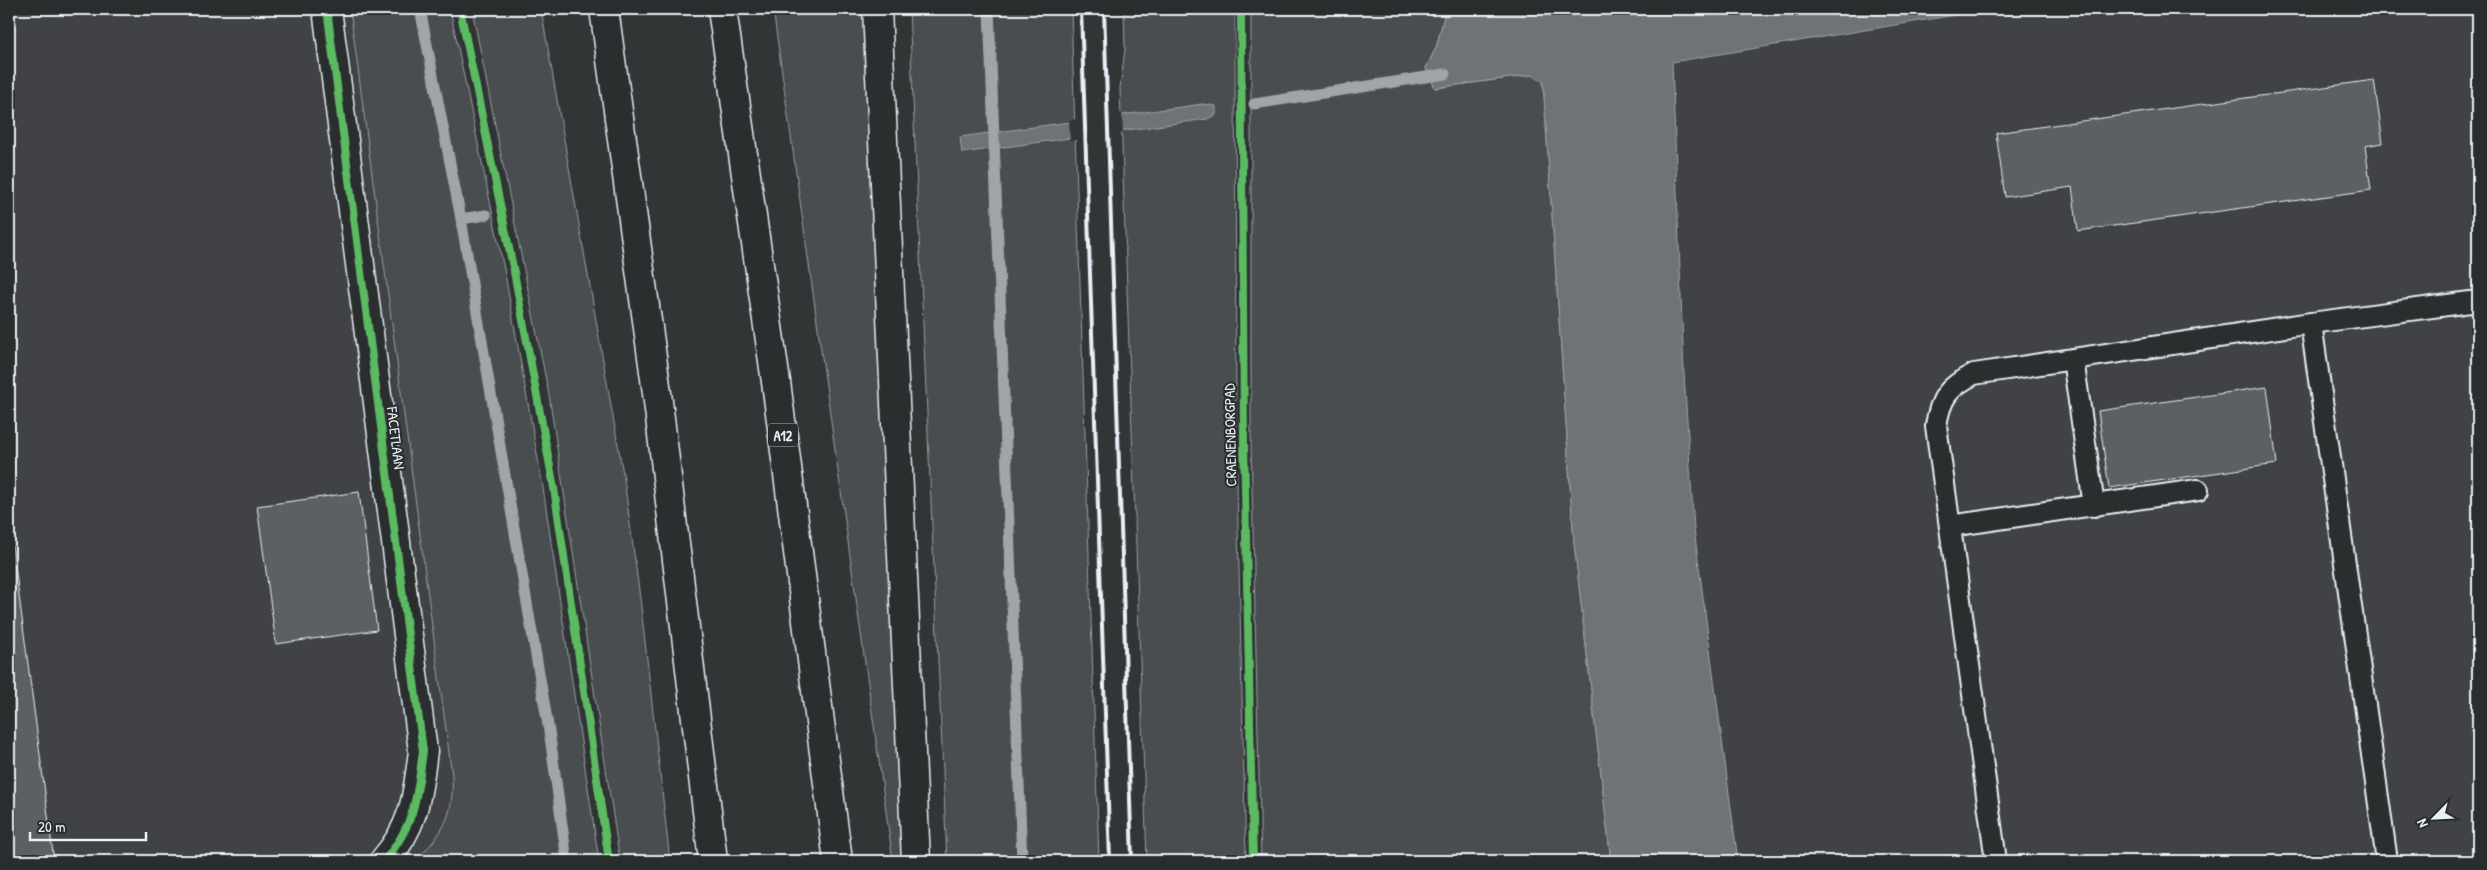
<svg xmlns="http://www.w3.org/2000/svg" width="2487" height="870" font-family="'Patrick Hand',sans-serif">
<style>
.built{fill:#3f4244}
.green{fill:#494d4f;stroke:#989fa4}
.water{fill:#6e7376;stroke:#9fa5aa}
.pier{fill:#323536}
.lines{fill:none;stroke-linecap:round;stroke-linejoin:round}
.stream{stroke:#9fa5aa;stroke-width:11}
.building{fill:#5c6063;stroke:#e8f1f8}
.lane-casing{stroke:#e8f1f8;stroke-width:24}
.street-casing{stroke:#e8f1f8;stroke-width:31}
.highway-casing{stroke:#e8f1f8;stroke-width:31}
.lane{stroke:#2a2d2e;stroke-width:20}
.street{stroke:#2a2d2e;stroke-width:28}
.highway{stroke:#2a2d2e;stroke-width:28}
.rail{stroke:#e8f1f8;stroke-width:4}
.cycleway-casing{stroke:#2a2d2e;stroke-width:11}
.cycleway{stroke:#5cba63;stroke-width:8}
.labels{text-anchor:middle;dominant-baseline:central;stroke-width:4;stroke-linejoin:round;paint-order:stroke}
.shield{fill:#2a2d2e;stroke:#afb6bb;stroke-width:1}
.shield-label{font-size:14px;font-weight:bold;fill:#e8f1f8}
.street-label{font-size:15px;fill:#e8f1f8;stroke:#2a2d2e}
</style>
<rect width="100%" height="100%" fill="#323536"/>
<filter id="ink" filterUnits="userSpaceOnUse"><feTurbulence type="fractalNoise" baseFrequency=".02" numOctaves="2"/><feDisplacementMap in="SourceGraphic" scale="10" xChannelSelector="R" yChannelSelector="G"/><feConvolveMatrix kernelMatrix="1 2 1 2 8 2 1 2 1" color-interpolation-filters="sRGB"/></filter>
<g filter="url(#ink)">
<!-- built -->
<path class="built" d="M9 9H364L470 845 454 861H9Z
M1339 9H2478V861H1364Z"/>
<!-- green -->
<path class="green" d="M350 9H450L505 274 543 488 599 861H425L420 856C446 830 454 812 452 775Z
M472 9H541L624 479 640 598 670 861H620L549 395Z
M773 9H866L903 861H893Z
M909 9H1071L1099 861H947Z
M1124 9H1235L1236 443 1246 861H1147L1120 88 1125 49Z
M1251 9H1446L1436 48 1426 68 1435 88 1532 75 1543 81 1574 543 1611 861H1261L1251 446Z"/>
<!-- water -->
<path class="water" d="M1446 9H1992L1672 62 1684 374 1694 529 1738 861H1611L1574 543 1543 81 1532 75 1435 88 1426 68 1436 48Z
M1203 104 1216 106V115L1207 119 962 153 960 137Z"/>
<!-- pier -->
<path class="pier" d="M1122 113 1123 133 1070 141 1069 120Z"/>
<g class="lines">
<!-- stream -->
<path class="stream" d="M420 9 461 219 550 737 567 861
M989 9 1022 861
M1254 104 1445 74
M461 219 486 215"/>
</g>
<!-- building -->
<path class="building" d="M2374 80 2383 143 2365 146 2371 190 2078 231 2072 187 2005 197 1996 133Z
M2267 387 2277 464 2109 488 2098 411Z
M359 492 377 630 276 644 257 506Z
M9 520 54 861H9Z"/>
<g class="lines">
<!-- lane casing -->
<g class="lane-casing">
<path id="lane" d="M2311 323 2387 861
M2073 359 2094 506
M1950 526 2198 490
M1996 861 1936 426C1940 398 1948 387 1974 374L2311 323 2478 301"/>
</g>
<!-- street casing -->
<g class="street-casing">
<path id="street" d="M327 9 423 751C417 797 415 825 384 861"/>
</g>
<!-- highway casing -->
<g class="highway-casing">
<path id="highway" d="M604 9 657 393 713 861
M722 9 776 382 838 861
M877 9 916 861"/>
</g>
<!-- lane -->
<use href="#lane" class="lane"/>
<!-- street -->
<use href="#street" class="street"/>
<!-- highway -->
<use href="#highway" class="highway"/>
<!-- rail -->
<path class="rail" d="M1081 9 1110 861
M1104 9 1132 861"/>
<!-- cycleway casing -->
<g class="cycleway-casing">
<path id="cycleway" d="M327 9 423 751C417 797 415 825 384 861
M460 9 514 272 554 488 609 861
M1241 9 1244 441 1253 861"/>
</g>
<!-- cycleway -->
<use href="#cycleway" class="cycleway"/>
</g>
</g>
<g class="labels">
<!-- shield labels -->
<rect class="shield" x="768" y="423.5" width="30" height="23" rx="4"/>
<g class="shield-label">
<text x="783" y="435">A12</text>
</g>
<!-- street labels -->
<g class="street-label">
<text transform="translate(1230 435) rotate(-91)">CRAENENBORGPAD</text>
<text transform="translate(396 438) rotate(83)">FACETLAAN</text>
</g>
</g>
<!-- margin -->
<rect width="2487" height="870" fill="none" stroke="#2a2d2e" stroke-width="30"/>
<rect x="15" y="15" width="2457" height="840" fill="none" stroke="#e8f1f8" stroke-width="2" filter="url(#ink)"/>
<!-- north arrow -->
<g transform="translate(2434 818) rotate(246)" stroke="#2a2d2e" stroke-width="4" paint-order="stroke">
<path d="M0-4L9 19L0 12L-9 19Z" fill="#e8f1f8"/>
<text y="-8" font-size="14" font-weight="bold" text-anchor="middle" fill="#e8f1f8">N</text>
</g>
<!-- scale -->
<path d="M30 832v8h116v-8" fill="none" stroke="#e8f1f8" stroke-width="2.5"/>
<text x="38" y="832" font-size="15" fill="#e8f1f8" stroke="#2a2d2e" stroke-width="4" paint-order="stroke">20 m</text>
</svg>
